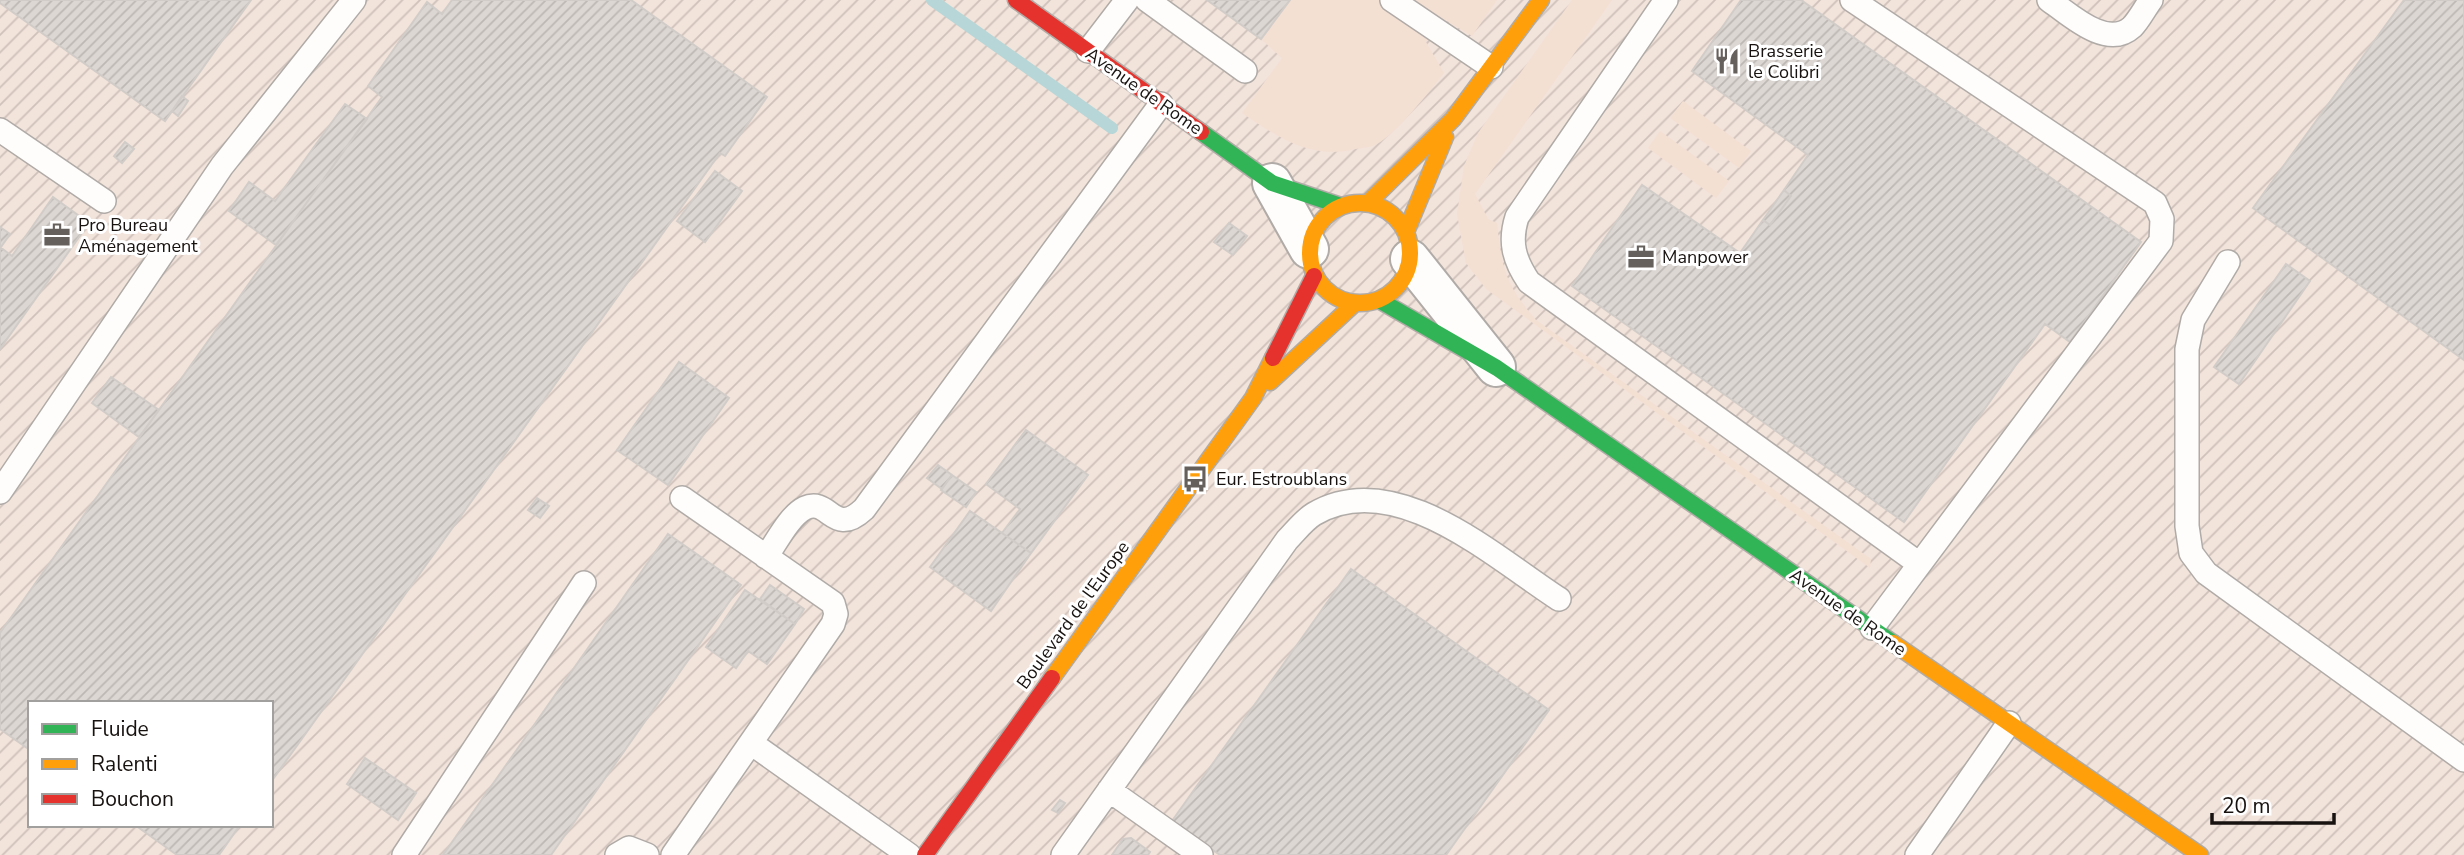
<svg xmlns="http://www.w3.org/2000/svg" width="2464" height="855" font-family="'Nunito Sans',sans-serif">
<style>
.industrial{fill:url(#industrial-furrows);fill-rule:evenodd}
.grass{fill:#f4dfd3}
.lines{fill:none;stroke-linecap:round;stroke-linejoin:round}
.stream{stroke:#b7d6d7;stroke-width:12}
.building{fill:url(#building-hatch);stroke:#d1ccc8;stroke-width:2}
.lane-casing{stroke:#b0aba7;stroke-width:26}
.street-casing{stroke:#b0aba7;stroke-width:42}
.fast-casing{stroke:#b0aba7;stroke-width:19}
.slow-casing{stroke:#b0aba7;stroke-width:19}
.jam-casing{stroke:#b0aba7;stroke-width:19}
.lane{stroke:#fefdfc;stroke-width:23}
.street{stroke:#fefdfc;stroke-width:38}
.fast{stroke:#30b455;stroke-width:16}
.slow{stroke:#ff9f0a;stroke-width:16}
.jam{stroke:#e5322d;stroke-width:16}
.labels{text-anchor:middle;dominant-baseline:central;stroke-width:6;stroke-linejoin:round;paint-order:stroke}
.poi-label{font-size:18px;fill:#17120f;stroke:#fff;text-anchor:start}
.street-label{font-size:18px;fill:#17120f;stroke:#fff}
</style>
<defs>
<pattern id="industrial-furrows" width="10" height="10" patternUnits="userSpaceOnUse" patternTransform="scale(1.75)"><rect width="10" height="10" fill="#f2e3db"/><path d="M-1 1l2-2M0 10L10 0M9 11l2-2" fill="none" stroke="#cfc2bb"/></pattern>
<pattern id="building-hatch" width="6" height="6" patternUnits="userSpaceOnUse" patternTransform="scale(1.75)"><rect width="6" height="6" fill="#ddd7d3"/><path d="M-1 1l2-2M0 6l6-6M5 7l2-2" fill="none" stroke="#bdb8b4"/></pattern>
</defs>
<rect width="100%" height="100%" fill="#f9f1ed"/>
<!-- industrial -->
<path class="industrial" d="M0 0H2464V855H0ZM30 703H271V825H30Z"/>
<!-- grass -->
<path class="grass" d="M1290 0H1497L1472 36 1442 18 1426 42 1444 73C1430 91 1396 134 1377 144 1372 147 1362 148 1356 149 1310 160 1279 138 1242 113L1282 58 1261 39Z
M1572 0H1612L1475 194 1488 219 1497 223C1502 269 1505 284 1536 320L1871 559 1870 568 1486 289 1466 263 1457 214 1464 166 1478 133Z
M1683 101 1751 151 1739 168 1670 118Z
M1660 131 1729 181 1716 198 1648 148Z"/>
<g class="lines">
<!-- stream -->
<path class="stream" d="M932 0 1112 128"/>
</g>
<!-- building -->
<path class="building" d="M0 0H251L165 121 0 3Z
M452 0H631L767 97 725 156 720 153 271 782V703H30V750L0 729V633L382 97 368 86 427 2 442 14Z
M1207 0H1290L1261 39Z
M1741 0H1801L2141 242 2070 342 2045 324 1904 522 1572 286 1642 185 1740 253 1763 220 1770 225 1791 196 1784 190 1808 155 1692 71Z
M2404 0H2464V360L2253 208Z
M182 96 188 101 178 116 172 111Z
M345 104 367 119 276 245 229 211 249 182 275 201Z
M125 142 134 149 122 163 114 156Z
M715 171 742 191 705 242 677 221Z
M1784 190 1791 196 1770 225 1763 220Z
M53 197 89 223 0 349V247L12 256Z
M1229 223 1247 236 1233 255 1214 242Z
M0 227 10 234 1 247H0Z
M2286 264 2310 281 2239 384 2214 367Z
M679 362 729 398 668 485 617 450Z
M111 377 159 410 139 437 92 403Z
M1026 430 1088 475 1031 553 1002 533 1020 509 986 484Z
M938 465 952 475 942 489 927 478Z
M952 475 976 492 966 507 941 490Z
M537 498 549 506 540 518 528 510Z
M970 511 1031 553 991 611 930 567Z
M668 534 741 585 551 855H443Z
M1351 569 1549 710 1446 855H1220L1172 821Z
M770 585 804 609 795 624 760 599Z
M745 590 795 624 767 664 748 651 736 668 706 647Z
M365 758 416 793 398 820 347 784Z
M1060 800 1065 803 1058 813 1052 810Z
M135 825H240L219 855H177Z
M1131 838 1150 852 1148 855H1112L1123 839Z"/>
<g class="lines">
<!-- lane casing -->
<g class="lane-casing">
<path id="lane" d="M1147 0 1245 71
M1392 0 1491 67
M1666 0 1517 217C1509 242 1514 260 1529 282L1918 563
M1852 0 2155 203 2162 219 2161 241 1872 628
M2049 0C2069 14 2107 50 2132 27 2139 20 2145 8 2151 0
M1088 51 1127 0
M0 130 104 201
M2228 262 2193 320 2187 349V526L2191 553 2206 573 2464 760
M0 492 222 166 354 0
M766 557C776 543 789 516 805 508 830 497 833 538 864 509L1161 104
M751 743 909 855
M1109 790 1201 855
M404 855 584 583
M617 855 629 848 647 855
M673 855 833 624 836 614 833 603 682 498
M1063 855 1287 540C1295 532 1304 520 1314 514 1395 466 1494 557 1559 599
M1917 855 2009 723"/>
</g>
<!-- street casing -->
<g class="street-casing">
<path id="street" d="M1272 183 1309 249
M1410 259 1496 367"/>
</g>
<!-- fast casing -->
<g class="fast-casing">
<path id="fast" d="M1201 132 1272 183 1341 206
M1379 300 1497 368 1893 643"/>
</g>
<!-- slow casing -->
<g class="slow-casing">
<path id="slow" d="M1310 253a50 50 0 1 1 100 0a50 50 0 1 1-100 0Z
M1368 203 1453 119 1541 0
M1406 232 1445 137
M1270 382 1355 303
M1893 643 2200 855
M1052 678 1253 398 1273 358"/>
</g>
<!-- jam casing -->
<g class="jam-casing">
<path id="jam" d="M1016 0 1201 132
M1273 358 1314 276
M925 855 1052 678"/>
</g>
<!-- lane -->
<use href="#lane" class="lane"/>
<!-- street -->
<use href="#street" class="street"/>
<!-- fast -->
<use href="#fast" class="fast"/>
<!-- slow -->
<use href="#slow" class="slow"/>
<!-- jam -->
<use href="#jam" class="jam"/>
</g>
<!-- icons -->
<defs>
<g id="restaurant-bare" transform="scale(2.1)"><path d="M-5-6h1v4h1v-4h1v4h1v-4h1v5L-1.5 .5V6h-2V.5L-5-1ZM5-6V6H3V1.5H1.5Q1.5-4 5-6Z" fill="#66605d" stroke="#fff" stroke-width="2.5" paint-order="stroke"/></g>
<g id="office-bare" transform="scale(2.1)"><path d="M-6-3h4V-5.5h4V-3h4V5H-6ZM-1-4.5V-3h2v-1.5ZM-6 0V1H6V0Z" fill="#66605d" stroke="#fff" stroke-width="2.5" paint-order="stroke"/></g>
<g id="bus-bare" transform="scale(2.1)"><path d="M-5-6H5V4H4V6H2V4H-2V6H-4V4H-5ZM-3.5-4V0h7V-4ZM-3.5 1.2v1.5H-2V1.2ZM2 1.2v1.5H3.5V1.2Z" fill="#66605d" stroke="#fff" stroke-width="2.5" paint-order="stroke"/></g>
</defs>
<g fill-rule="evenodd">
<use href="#restaurant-bare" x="1727" y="61"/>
<use href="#office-bare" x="57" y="235"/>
<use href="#office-bare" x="1641" y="257"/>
<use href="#bus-bare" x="1195" y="479"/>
</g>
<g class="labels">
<!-- poi labels -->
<g class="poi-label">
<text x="1748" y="51">Brasserie<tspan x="1748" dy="21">le Colibri</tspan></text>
<text x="78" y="225">Pro Bureau<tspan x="78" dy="21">Aménagement</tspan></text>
<text x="1662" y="257">Manpower</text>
<text x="1216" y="479">Eur. Estroublans</text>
</g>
<!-- street labels -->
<g class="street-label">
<text transform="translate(1144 91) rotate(35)">Avenue de Rome</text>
<text transform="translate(1848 612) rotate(35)">Avenue de Rome</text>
<text transform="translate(1073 615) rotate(-54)">Boulevard de l'Europe</text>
</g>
</g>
<!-- legend -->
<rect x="28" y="701" width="245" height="126" fill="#ffffff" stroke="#a2a09f" stroke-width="2"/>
<rect x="42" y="724" width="35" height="10" fill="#30b455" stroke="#a2a09f" stroke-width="2"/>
<text x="91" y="736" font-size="21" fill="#17120f">Fluide</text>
<rect x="42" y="759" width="35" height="10" fill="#ff9f0a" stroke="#a2a09f" stroke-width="2"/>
<text x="91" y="771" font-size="21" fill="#17120f">Ralenti</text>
<rect x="42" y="794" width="35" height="10" fill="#e5322d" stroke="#a2a09f" stroke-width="2"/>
<text x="91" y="806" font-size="21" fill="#17120f">Bouchon</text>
<!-- scale -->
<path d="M2212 813v10h122v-10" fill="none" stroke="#17120f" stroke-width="3.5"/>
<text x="2222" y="813" font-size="21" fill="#17120f" stroke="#ffffff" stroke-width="5" paint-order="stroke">20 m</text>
</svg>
